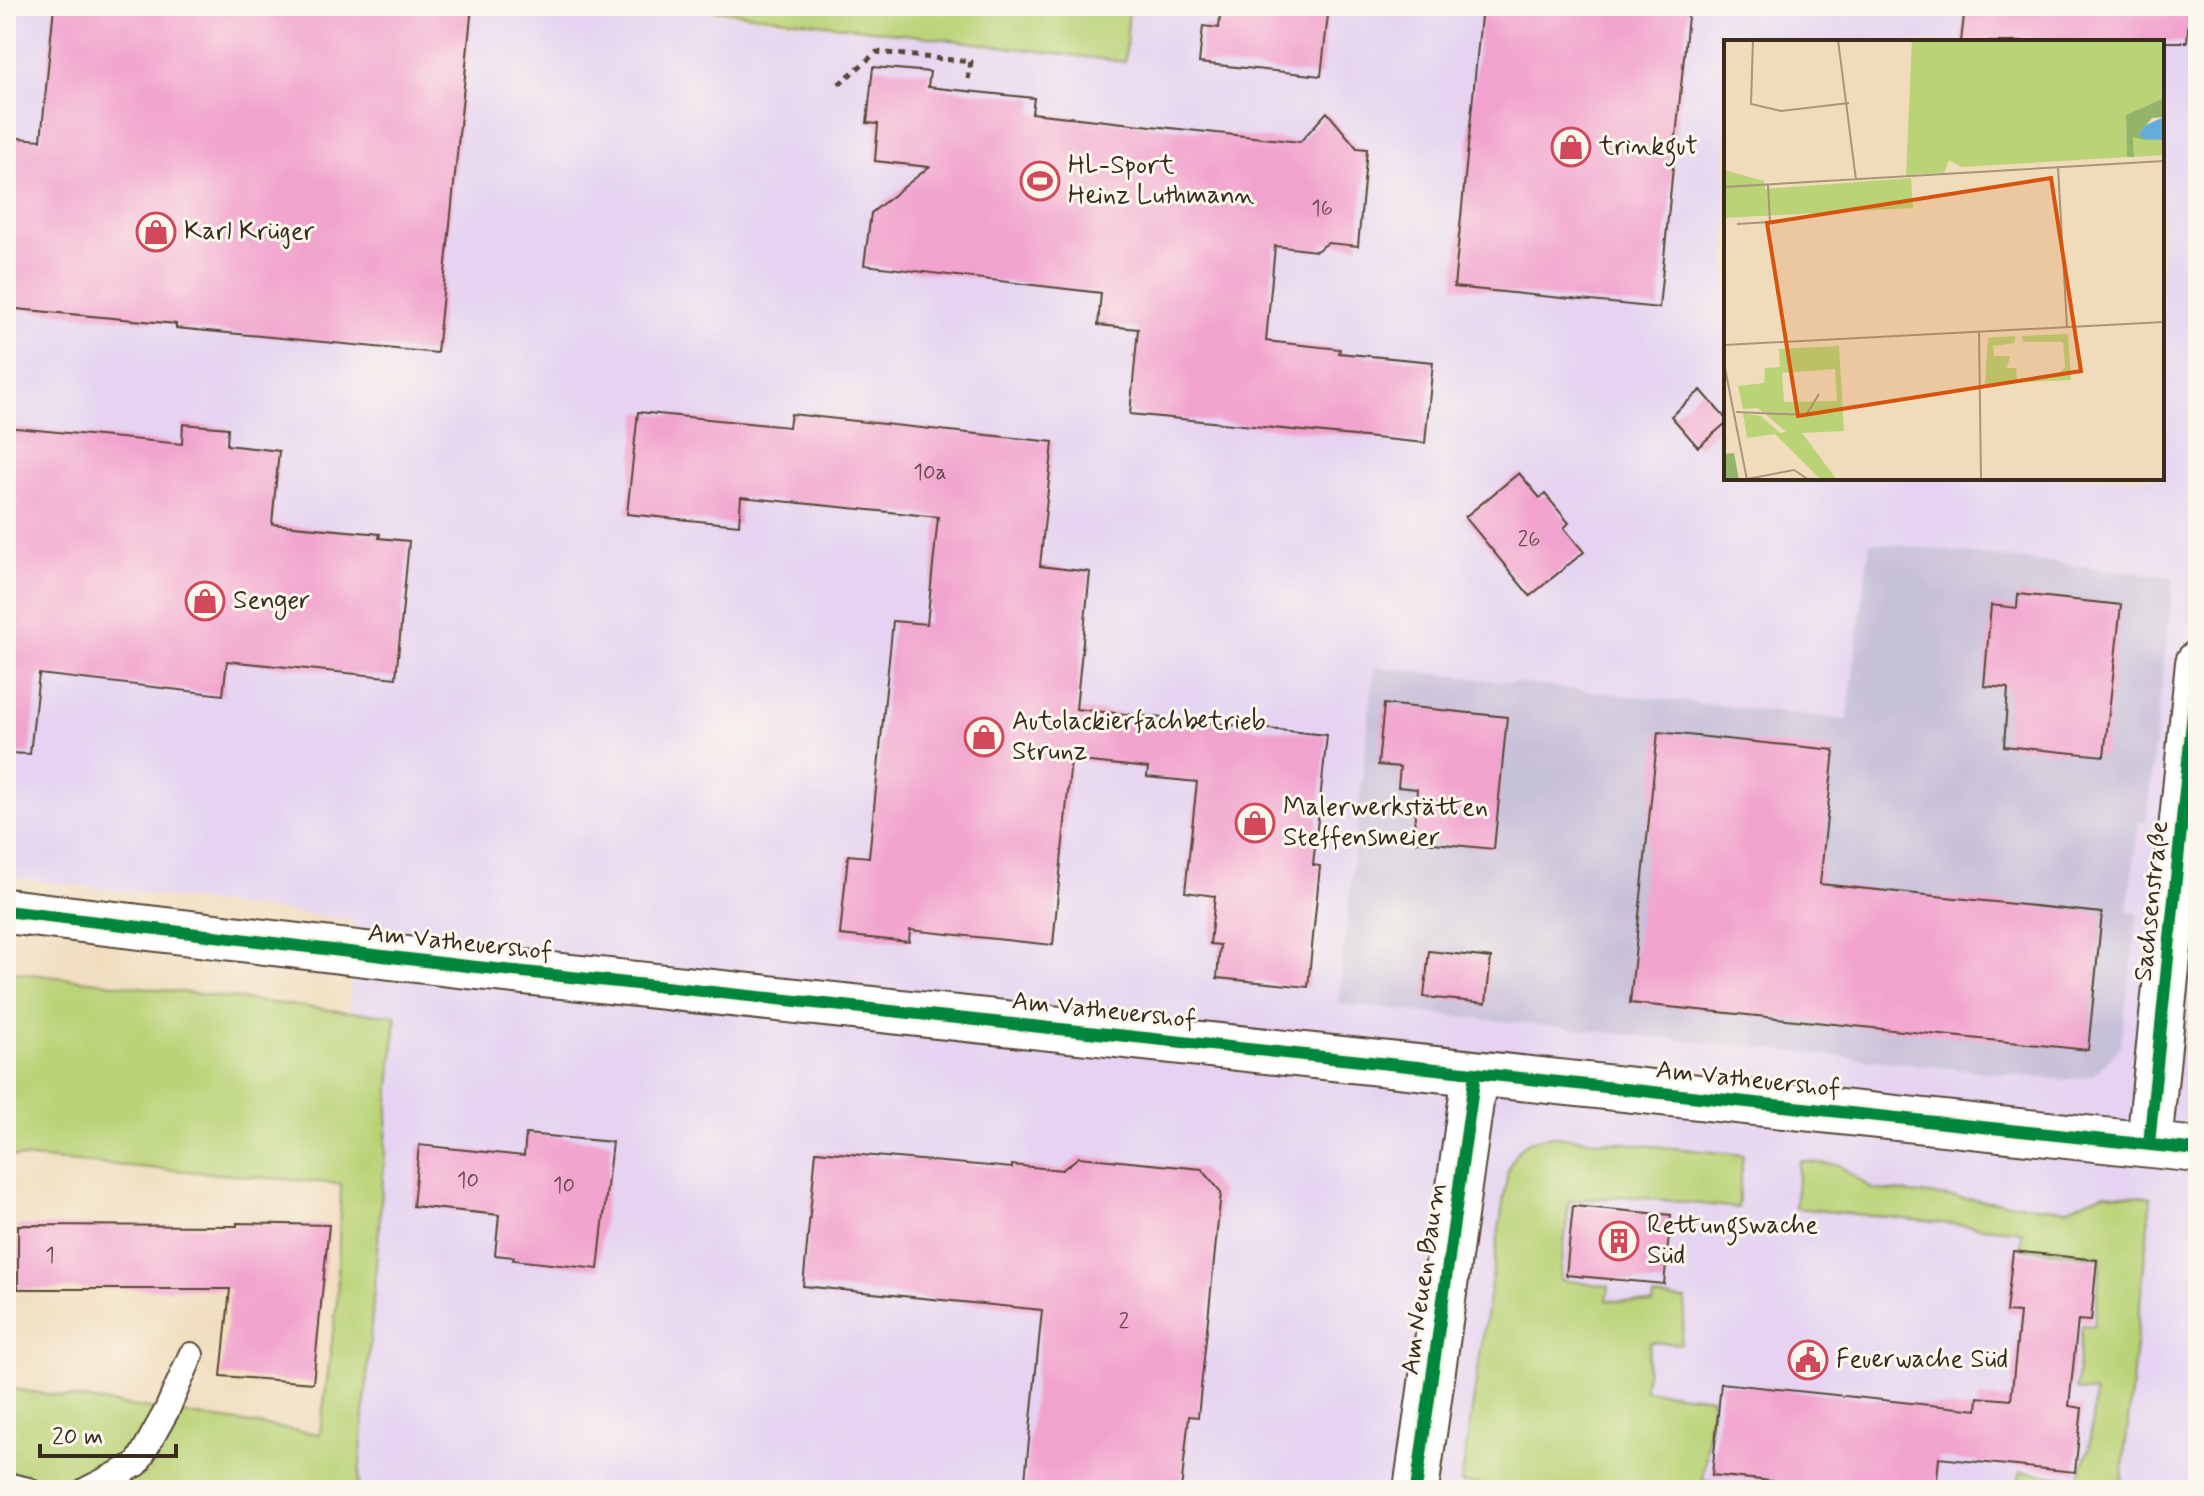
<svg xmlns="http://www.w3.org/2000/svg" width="2204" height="1496" font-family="Mynerve,sans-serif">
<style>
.built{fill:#e5d3f1;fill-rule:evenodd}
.industrial{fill:#c7c0d9}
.green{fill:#bad377;stroke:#7a7e4a;stroke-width:2}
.building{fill:#f1a3cd}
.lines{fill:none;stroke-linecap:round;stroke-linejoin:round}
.lane-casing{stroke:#564536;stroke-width:28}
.street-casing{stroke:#564536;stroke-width:48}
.path{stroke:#564536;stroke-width:5;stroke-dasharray:6 6;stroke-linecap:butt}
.lane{stroke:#fff;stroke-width:24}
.street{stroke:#fff;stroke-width:44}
.cycleway-casing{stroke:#fbf7ec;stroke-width:17}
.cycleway{stroke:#00873e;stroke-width:12}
.labels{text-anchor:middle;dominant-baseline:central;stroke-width:6;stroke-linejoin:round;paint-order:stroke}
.number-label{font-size:22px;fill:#68484a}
.poi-label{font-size:26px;fill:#3b2a1e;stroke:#fbf7ec;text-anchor:start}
.street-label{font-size:26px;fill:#3b2a1e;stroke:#fbf7ec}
.inset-road{fill:none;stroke:#a8957c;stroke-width:2}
.view{fill:#d7540e;fill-opacity:0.15;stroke:#d7540e;stroke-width:4}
.inset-edge{fill:none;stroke:#3b2a1e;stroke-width:4}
</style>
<rect width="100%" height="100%" fill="#fbf7ec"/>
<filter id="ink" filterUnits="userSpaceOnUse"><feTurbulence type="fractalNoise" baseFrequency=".0125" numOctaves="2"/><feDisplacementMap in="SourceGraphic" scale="16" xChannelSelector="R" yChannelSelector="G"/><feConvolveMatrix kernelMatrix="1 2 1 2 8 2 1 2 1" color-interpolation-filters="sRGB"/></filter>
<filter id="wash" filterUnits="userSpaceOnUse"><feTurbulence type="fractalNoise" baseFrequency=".006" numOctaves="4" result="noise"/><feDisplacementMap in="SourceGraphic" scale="32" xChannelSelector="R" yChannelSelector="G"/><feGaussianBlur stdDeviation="1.8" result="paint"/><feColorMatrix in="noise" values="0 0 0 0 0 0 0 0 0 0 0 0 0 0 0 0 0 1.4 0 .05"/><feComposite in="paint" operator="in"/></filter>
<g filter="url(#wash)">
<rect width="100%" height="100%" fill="#f0dcbb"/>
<!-- built -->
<path class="built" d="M6 6H658L1126 62 1131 6H2198V1490H313L337 1303 353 920 6 877ZM1726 42H2162V478H1726Z"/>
<!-- industrial -->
<path class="industrial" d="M1870 542 2174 577 2146 822 2139 821 2127 911 2138 913 2120 1047 2094 1075 2064 1080 1338 1004 1374 667 1847 720Z"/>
<!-- green -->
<path class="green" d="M682 6H1129L1125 62Z
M6 971 348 1012 396 1015 358 1490H6V1388L320 1434 337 1303 341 1184 6 1156Z
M1553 1136 1743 1155 1738 1208 1624 1196 1569 1201 1560 1280 1609 1286 1607 1300 1653 1304 1654 1297 1686 1300 1681 1344 1650 1342 1644 1390 1712 1398 1703 1481 1792 1490H1530L1461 1483 1508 1170C1516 1147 1528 1138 1553 1136Z
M1800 1161 1839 1165 1872 1189 2066 1209 2105 1193 2151 1197 2121 1490H2018L2020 1472 2078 1478 2089 1449 2095 1393 2076 1390 2082 1325 2094 1326 2101 1257 2021 1248 2022 1231 1795 1208Z"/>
<g id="blocks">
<!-- building -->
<path class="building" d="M54 6H472L437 353 176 328V324L6 308V137L41 140Z
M1221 6H1329L1321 76 1199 63 1203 26 1219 28Z
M1482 6H1689L1659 308 1454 287Z
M1965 6H2190L2187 42H1961Z
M873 67 930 72 928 87 1034 98 1032 113 1300 142 1327 112 1357 148 1367 149 1358 246 1328 243 1316 251 1275 246 1266 341 1340 349 1339 353 1433 362 1425 443 1130 414 1138 329 1098 325 1101 293 864 265 871 213 929 167 875 161 878 124 867 123Z
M1701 390 1726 419V423L1698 447 1671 416Z
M638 412 789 427 791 414 1053 442 1040 566 1090 572 1076 709 1327 735 1313 865 1320 866 1308 987 1217 978 1220 945 1210 944 1215 896 1185 892 1197 782 1147 777 1148 768 1071 760 1053 945 910 930 909 942 840 935 848 855 869 857 893 621 927 624 938 517 741 497 739 525 627 514Z
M183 424 228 428 227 445 279 451 272 524 380 534 379 538 409 541 396 678 227 661 223 695 39 674 30 754 6 753V427L182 444Z
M1519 473 1540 498 1545 494 1569 523 1564 528 1584 552 1530 596 1465 517Z
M2018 594 2121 605 2104 756 2004 746 2008 688 1984 686 1991 605 2017 608Z
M1384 704 1507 717 1494 849 1413 841 1417 789 1398 787 1400 767 1378 765Z
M1658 732 1834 750 1820 884 2102 913 2088 1050 1630 1003Z
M1429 951 1491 958 1486 1003 1424 997Z
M526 1134 612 1142 598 1269 513 1260 514 1257 495 1255 499 1215 413 1206 419 1145 524 1156Z
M816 1151 1012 1168V1165L1062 1170 1079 1157 1202 1169 1221 1192 1198 1417 1189 1416 1181 1490H1024L1042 1310 803 1286Z
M1573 1206 1671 1215 1664 1284 1566 1275Z
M237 1223 329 1225 313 1383 221 1376 230 1289H18V1225L237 1226Z
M2013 1251 2097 1260 2091 1321 2078 1320 2069 1406 2082 1408 2075 1472 1939 1458 1936 1490H1860L1712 1475 1721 1383 1977 1410 1978 1397 2011 1400 2020 1313 2006 1312Z"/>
</g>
</g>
<g filter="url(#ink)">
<use href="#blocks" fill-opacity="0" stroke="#564536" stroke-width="2"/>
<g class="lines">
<!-- lane casing -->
<g class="lane-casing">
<path id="lane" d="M6 1485 28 1490
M86 1490 137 1464 167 1410 191 1355"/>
</g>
<!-- street casing -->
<g class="street-casing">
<path id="street" d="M6 911 458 965 2198 1150
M2149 1144 2198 663
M1416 1490 1475 1074"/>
</g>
<!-- path -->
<path class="path" d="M839 84 877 52 971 62 968 79"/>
<!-- lane -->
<use href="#lane" class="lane"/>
<!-- street -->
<use href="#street" class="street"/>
<!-- cycleway casing -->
<g class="cycleway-casing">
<path id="cycleway" d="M6 911 458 965 2198 1150
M2149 1144 2198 663
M1416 1490 1475 1074"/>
</g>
<!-- cycleway -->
<use href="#cycleway" class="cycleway"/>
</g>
</g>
<!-- icons -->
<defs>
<g id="shop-ring" transform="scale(2)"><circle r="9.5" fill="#fbf7ec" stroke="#d1495b" stroke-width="1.5"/><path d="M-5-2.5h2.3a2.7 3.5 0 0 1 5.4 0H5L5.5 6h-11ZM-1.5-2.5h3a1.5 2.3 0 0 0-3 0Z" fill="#d1495b"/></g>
<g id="stadium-ring" transform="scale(2)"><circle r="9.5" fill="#fbf7ec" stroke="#d1495b" stroke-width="1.5"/><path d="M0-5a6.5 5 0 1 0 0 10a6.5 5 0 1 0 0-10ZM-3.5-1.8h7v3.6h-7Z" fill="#d1495b"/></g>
<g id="building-ring" transform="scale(2)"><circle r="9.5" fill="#fbf7ec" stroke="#d1495b" stroke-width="1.5"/><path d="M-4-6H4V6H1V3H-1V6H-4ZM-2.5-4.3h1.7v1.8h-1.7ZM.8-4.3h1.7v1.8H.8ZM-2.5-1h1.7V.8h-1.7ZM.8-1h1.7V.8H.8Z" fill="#d1495b"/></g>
<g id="civic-ring" transform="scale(2)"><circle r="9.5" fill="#fbf7ec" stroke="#d1495b" stroke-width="1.5"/><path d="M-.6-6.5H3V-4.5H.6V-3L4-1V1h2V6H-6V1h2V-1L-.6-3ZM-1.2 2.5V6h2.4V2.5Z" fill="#d1495b"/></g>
</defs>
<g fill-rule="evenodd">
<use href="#shop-ring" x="1571" y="147"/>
<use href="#stadium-ring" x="1040" y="181"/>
<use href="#shop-ring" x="156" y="232"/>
<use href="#shop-ring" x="205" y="601"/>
<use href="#shop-ring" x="984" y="737"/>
<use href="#shop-ring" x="1255" y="823"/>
<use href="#building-ring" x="1619" y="1241"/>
<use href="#civic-ring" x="1808" y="1360"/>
</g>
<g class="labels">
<!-- number labels -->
<g class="number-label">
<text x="1322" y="209">16</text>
<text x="930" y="473">10a</text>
<text x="1529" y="540">26</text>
<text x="468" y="1181">10</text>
<text x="564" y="1186">10</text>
<text x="50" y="1256">1</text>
<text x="1124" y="1322">2</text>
</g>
<!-- poi labels -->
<g class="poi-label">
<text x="1599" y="147">trinkgut</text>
<text x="1068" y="166">HL-Sport<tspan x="1068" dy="30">Heinz Luthmann</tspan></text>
<text x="184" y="232">Karl Krüger</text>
<text x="233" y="601">Senger</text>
<text x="1012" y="722">Autolackierfachbetrieb<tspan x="1012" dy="30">Strunz</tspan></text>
<text x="1283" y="808">Malerwerkstätten<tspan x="1283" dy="30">Steffensmeier</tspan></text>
<text x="1647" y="1226">Rettungswache<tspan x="1647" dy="30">Süd</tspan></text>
<text x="1836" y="1360">Feuerwache Süd</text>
</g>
<!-- street labels -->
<g class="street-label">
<text transform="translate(2152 901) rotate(-84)">Sachsenstraße</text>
<text transform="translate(460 943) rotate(6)">Am Vatheuershof</text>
<text transform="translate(1104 1011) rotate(6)">Am Vatheuershof</text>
<text transform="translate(1748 1080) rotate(6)">Am Vatheuershof</text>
<text transform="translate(1424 1279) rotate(-82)">Am Neuen Baum</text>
</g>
</g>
<!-- overview -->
<g transform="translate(1724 40)">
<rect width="440" height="440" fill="#f0dcbb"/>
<path d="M188 0H440V58L402 75 403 117 238 127 225 120 220 133 182 135ZM409 96 440 101V115L410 117ZM0 130 40 141 41 149 187 138 189 168 1 178 0 265ZM344 294 347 340 261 344 264 298 291 296V303L269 306 270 316H286L283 328H292L293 339 332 337 341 327 339 302H299L298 296ZM115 306 120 391 78 393 113 440H97L51 394 23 398 19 373 37 376 56 393 62 392 34 368 19 369 14 346 40 343 41 328 56 327 55 309ZM111 329 113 361 60 362 58 333Z" fill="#bad377" fill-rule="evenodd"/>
<path d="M440 58V77L428 78 415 93 420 99 440 101 421 100 409 97 410 117H403L402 75ZM10 413 15 440H0V414Z" fill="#93b568"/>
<path d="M440 77V100L419 99 415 93 422 85Z" fill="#63acdb"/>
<path class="inset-road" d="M29 0 27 64 57 71 125 63M114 0 132 140M334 127 343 287M0 147 440 121M13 184 46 182 44 145M255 291 257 440M0 305 440 282M0 323 23 440M12 372 82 375 95 354M23 439 70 430 85 440"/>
<path class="view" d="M327 138 357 331 74 376 43 183Z"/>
<rect width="440" height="440" class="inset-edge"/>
</g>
<!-- margin -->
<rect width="2204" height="1496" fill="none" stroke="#fbf7ec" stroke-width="32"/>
<!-- scale -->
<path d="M40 1444v12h136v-12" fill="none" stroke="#3b2a1e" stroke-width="4"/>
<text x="52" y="1444" font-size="24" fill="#3b2a1e" stroke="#fbf7ec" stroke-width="6" paint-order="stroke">20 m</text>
</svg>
